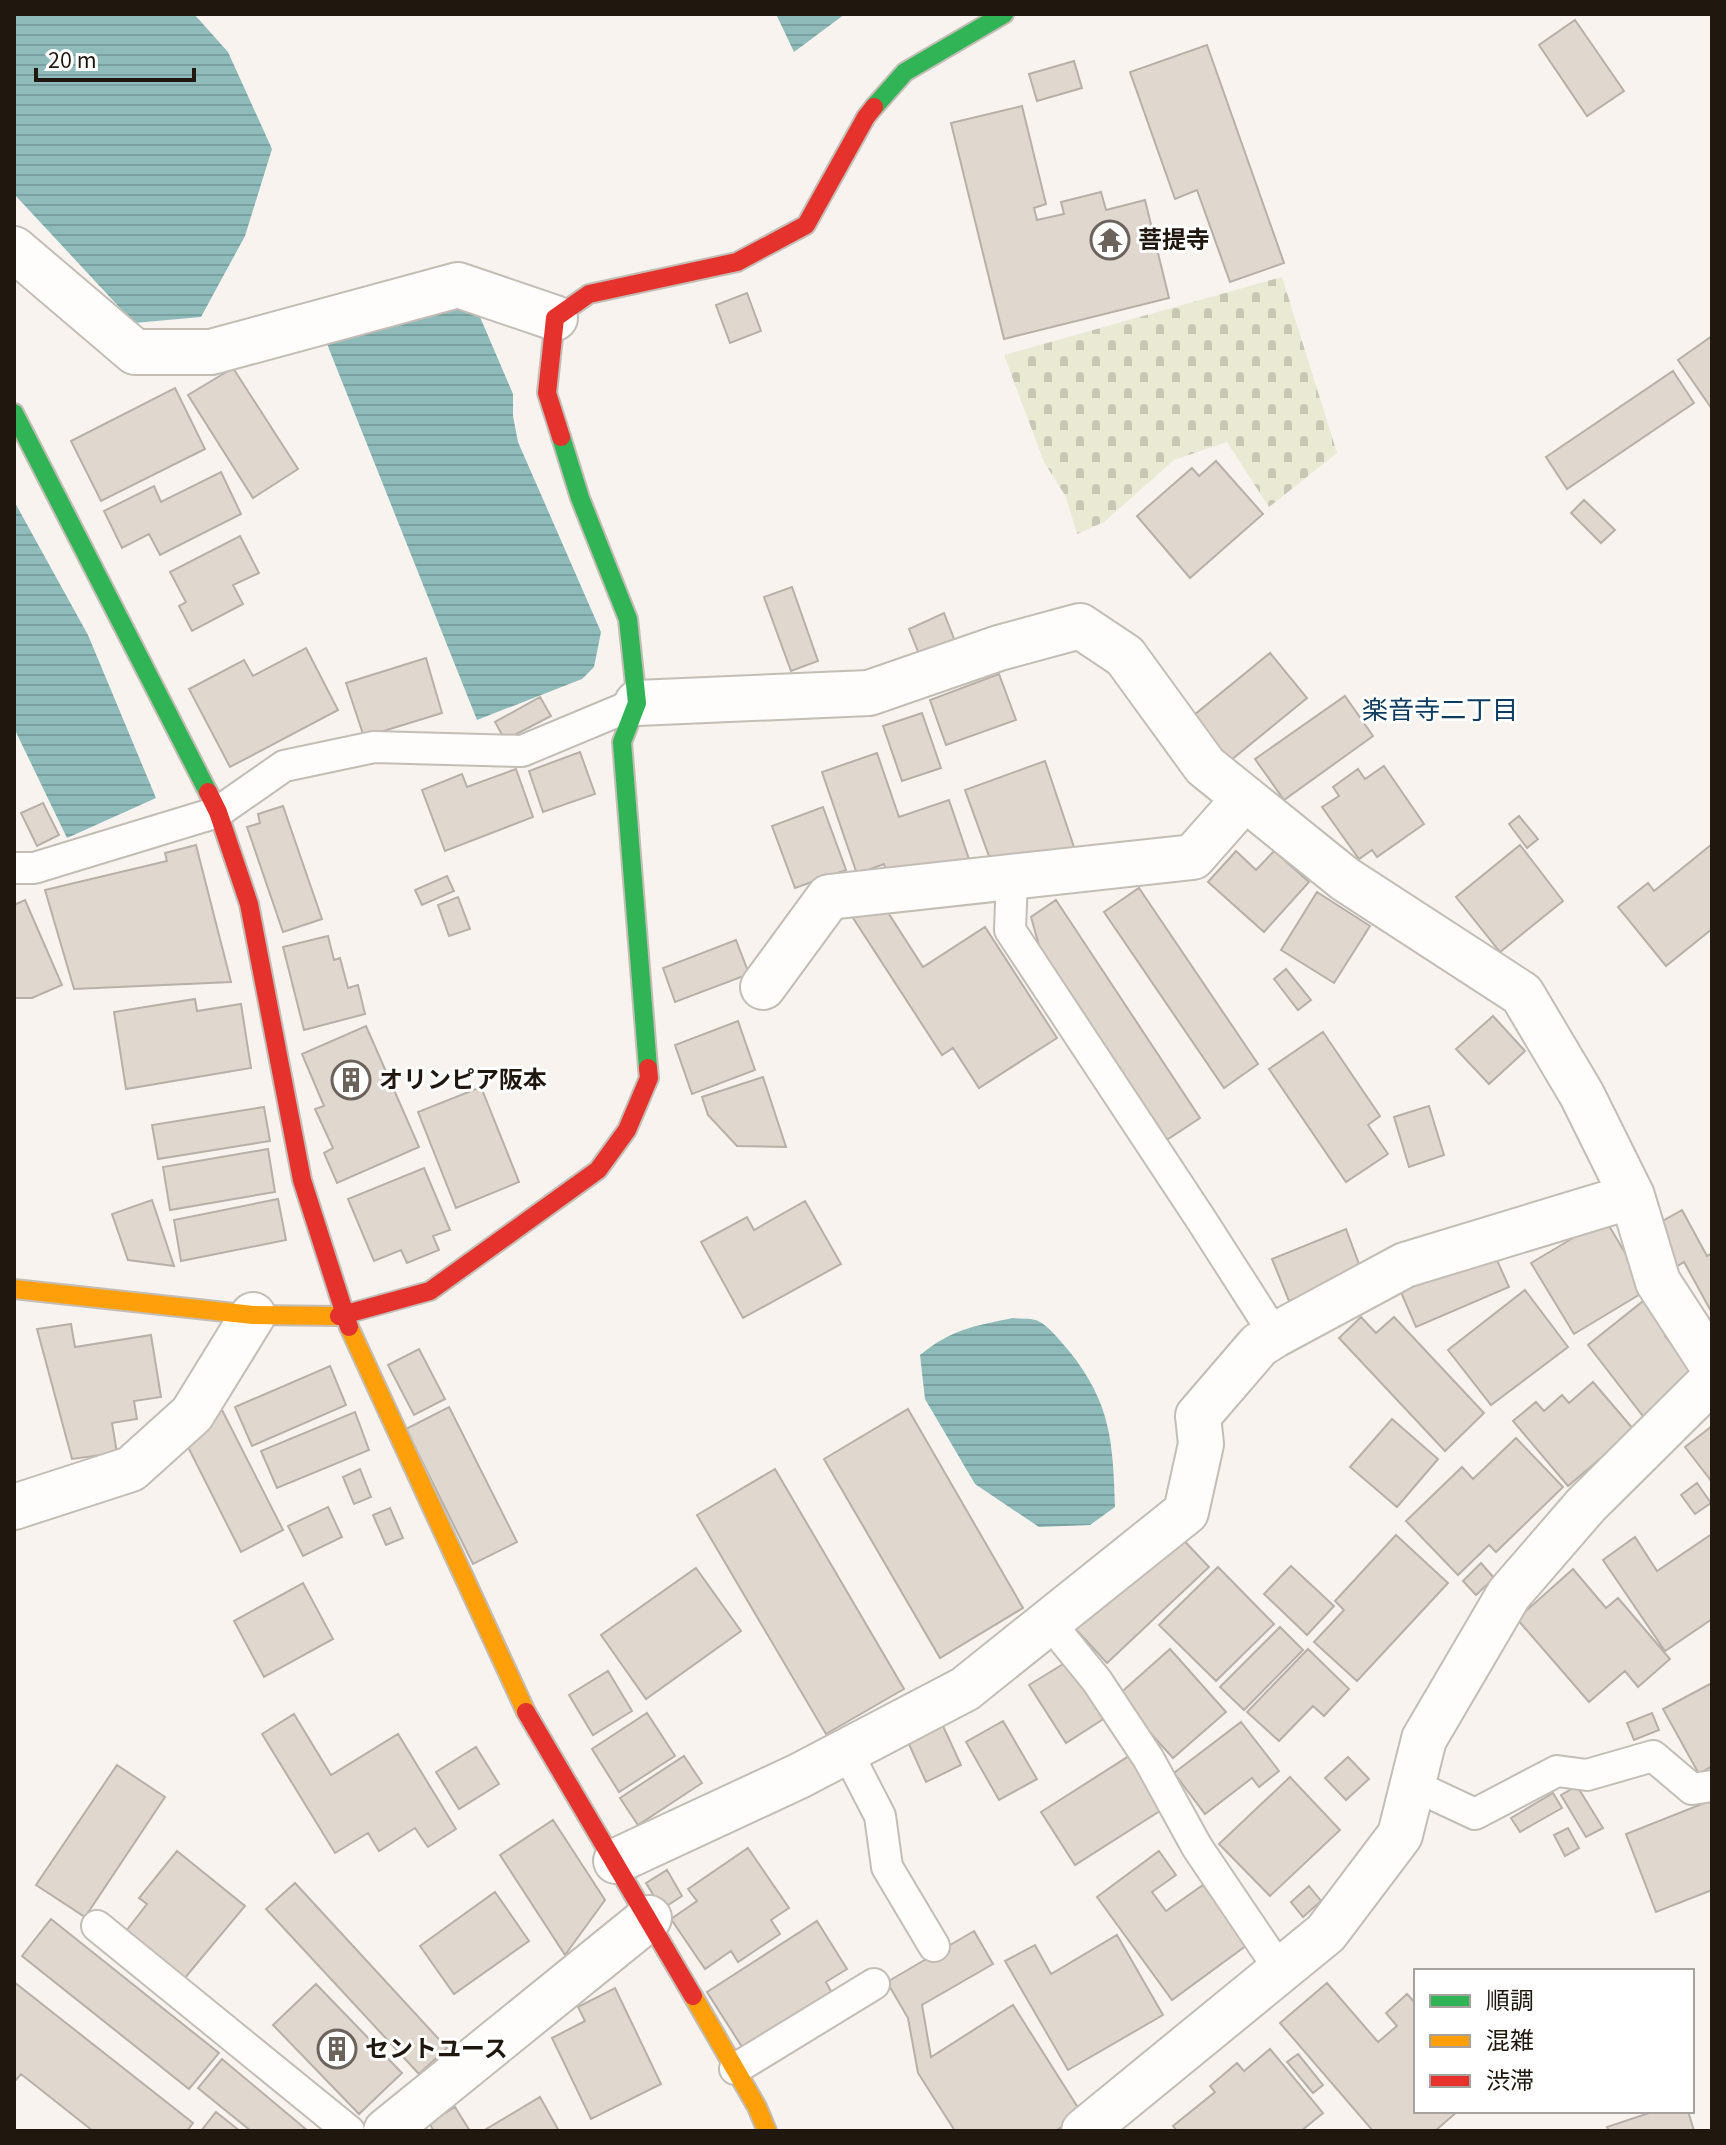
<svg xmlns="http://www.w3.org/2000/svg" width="1726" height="2145" font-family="'Source Sans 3','Noto Sans JP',sans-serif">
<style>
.cemetery{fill:url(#cemetery-stones)}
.water{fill:url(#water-rules)}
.building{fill:#e0d7ce;stroke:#b7b0a9;stroke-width:2}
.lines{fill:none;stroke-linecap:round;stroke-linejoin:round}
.lane-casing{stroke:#c3bdb6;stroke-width:34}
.street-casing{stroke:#c3bdb6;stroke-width:48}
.fast-casing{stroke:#c3bdb6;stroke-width:22}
.slow-casing{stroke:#c3bdb6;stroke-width:22}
.jam-casing{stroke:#c3bdb6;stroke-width:22}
.lane{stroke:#fefdfc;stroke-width:30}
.street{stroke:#fefdfc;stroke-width:44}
.fast{stroke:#30b455;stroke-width:18}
.slow{stroke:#ff9f0a;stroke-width:18}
.jam{stroke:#e5322d;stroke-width:18}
.labels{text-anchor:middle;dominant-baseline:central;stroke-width:6;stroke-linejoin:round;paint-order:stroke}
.poi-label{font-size:24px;font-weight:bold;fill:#20170e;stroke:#fff;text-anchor:start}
.neighbourhood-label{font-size:26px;fill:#0e3b60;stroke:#fff}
</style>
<defs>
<pattern id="cemetery-stones" width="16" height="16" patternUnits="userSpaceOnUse" patternTransform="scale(2)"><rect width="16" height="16" fill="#e9e9d4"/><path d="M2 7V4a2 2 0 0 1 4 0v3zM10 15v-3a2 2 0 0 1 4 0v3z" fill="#c8c7b5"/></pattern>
<pattern id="water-rules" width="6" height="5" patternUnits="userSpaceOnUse" patternTransform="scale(2)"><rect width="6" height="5" fill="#8fbbbb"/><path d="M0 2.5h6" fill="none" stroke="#7ba0a0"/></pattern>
</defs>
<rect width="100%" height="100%" fill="#f8f3ee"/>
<!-- cemetery -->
<path class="cemetery" d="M1282 277 1337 453 1269 507 1227 442 1174 460 1104 522 1077 534 1066 497 1044 462 1004 355Z"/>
<!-- water -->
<path class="water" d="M14 14H194L228 52 272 149 245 236 201 317 134 323 14 194Z
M776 14H845L794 52Z
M474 303 513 394V416L518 442 601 632 594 667 582 679 477 720 325 339Z
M14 501 88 635 156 798 67 838 14 728Z
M1013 1318C1020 1319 1031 1318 1038 1321 1049 1326 1061 1342 1069 1351 1111 1403 1113 1442 1115 1507L1090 1525 1039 1527 975 1484 925 1399 920 1355C952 1329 974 1326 1013 1318Z"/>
<!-- building -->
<path class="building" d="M1575 20 1624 91 1587 116 1539 45Z
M1207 45 1284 263 1230 282 1197 190 1175 199 1130 72Z
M1074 61 1082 88 1037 101 1029 74Z
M1022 106 1046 204 1034 208 1037 220 1064 214 1061 202 1101 192 1106 210 1145 200 1169 298 1004 339 951 123Z
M747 293 761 331 730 343 716 305Z
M1712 336V409L1678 360Z
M233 368 298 469 253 498 188 395Z
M1673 371 1694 403 1567 489 1546 457Z
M175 388 205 449 101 501 71 441Z
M1216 461 1263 514 1190 578 1137 516 1192 468 1199 476Z
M221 472 241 514 160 555 149 534 122 548 104 511 154 486 161 502Z
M1584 500 1615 530 1601 543 1571 513Z
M240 536 259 573 233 585 243 604 192 631 179 606 186 602 170 572Z
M792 587 818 661 791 671 764 597Z
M944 613 956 644 921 659 909 629Z
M306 648 338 710 230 767 189 689 244 660 253 676Z
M1270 653 1307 698 1225 765 1188 720Z
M426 658 442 713 364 737 346 683Z
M999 674 1016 720 946 745 930 700Z
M1345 696 1373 736 1284 800 1255 759Z
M540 697 551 716 505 740 495 722Z
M922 713 941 768 902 781 883 726Z
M580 752 595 794 543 812 529 771Z
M877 753 899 817 949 800 971 865 887 874 884 864 857 874 822 772Z
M1045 761 1076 853 994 870 965 790Z
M1384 766 1424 824 1377 857 1372 850 1359 859 1322 807 1339 796 1333 787 1358 769 1365 779Z
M516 769 533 817 445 851 422 790 462 774 467 787Z
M43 803 59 835 37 846 21 813Z
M283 806 322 919 283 932 247 827 260 823 258 814Z
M823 807 846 870 795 888 772 826Z
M1519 816 1538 839 1527 848 1509 824Z
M1712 844V929L1666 966 1618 907 1648 883 1654 891Z
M196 845 231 982 74 989 45 890 167 861 165 853Z
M1520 845 1563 901 1500 952 1456 897Z
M1236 851 1256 870 1274 851 1309 882 1264 932 1208 882Z
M447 876 454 891 422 905 415 890Z
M1139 888 1258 1064 1224 1088 1104 912Z
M1317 892 1370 926 1334 983 1281 950Z
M458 897 470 929 449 936 438 905Z
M25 900 62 985 32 998H14V905Z
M880 900 923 967 985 927 1057 1038 979 1088 953 1048 942 1055 853 918Z
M1056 900 1200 1118 1162 1143 1045 967 1031 917Z
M328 936 334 960 340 958 348 988 358 985 365 1014 304 1030 283 947Z
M736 940 749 974 675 1002 663 968Z
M1286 969 1311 1000 1298 1010 1274 979Z
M195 999 197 1011 241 1004 251 1068 126 1089 114 1012Z
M1493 1016 1525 1051 1489 1084 1456 1049Z
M738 1021 755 1070 692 1094 675 1045Z
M366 1026 419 1147 337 1183 324 1153 333 1148 315 1109 324 1106 302 1054Z
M1323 1032 1380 1116 1368 1125 1388 1154 1346 1182 1269 1069Z
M763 1077 786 1147 737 1146 708 1115 702 1097Z
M481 1087 519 1182 456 1208 418 1112Z
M1429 1106 1444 1155 1409 1167 1394 1117Z
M264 1107 270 1141 158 1159 152 1125Z
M268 1149 275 1192 170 1210 163 1167Z
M424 1168 450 1230 433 1236 439 1250 407 1263 401 1250 374 1261 348 1199Z
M278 1199 286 1240 181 1261 174 1220Z
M152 1200 174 1266 128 1260 112 1214Z
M805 1201 841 1264 743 1318 701 1242 747 1217 754 1230Z
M1682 1210 1707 1256 1712 1253V1313L1684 1262 1674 1268 1652 1227Z
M1605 1219 1647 1290 1574 1334 1531 1263Z
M1346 1229 1362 1272 1289 1301 1272 1259Z
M1492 1249 1509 1287 1416 1327 1400 1290Z
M1525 1290 1568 1347 1491 1405 1448 1350Z
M1652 1294 1678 1327 1665 1336 1698 1379 1646 1420 1588 1345Z
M1361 1317 1376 1333 1394 1317 1484 1413 1445 1451 1339 1338Z
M71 1324 75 1347 151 1335 161 1397 134 1401 137 1419 112 1423 117 1453 72 1459 37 1329Z
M419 1349 445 1399 414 1415 388 1365Z
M330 1366 346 1405 252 1446 235 1407Z
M1593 1382 1634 1430 1568 1486 1513 1421 1536 1402 1544 1411 1562 1395 1569 1403Z
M449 1407 517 1542 473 1564 406 1429Z
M221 1408 283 1530 241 1552 188 1447Z
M908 1409 1023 1608 940 1658 824 1459Z
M355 1412 369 1450 277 1488 261 1451Z
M1392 1419 1438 1459 1397 1507 1350 1467Z
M1712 1426V1482L1685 1447Z
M1516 1438 1563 1487 1496 1552 1489 1545 1458 1575 1406 1521 1462 1467 1473 1479Z
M360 1469 371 1497 354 1504 343 1477Z
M775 1469 904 1689 826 1734 697 1515Z
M1697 1483 1711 1503 1695 1514 1681 1495Z
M328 1507 342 1537 303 1556 288 1526Z
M390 1508 403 1538 386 1545 373 1515Z
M1174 1530 1209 1567 1107 1663 1072 1625Z
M1712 1534V1619L1665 1651 1603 1560 1635 1537 1657 1571Z
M1396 1535 1448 1583 1357 1681 1314 1642 1344 1610 1335 1601Z
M1481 1563 1494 1578 1476 1595 1463 1581Z
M1291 1566 1334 1606 1307 1635 1264 1594Z
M1218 1567 1274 1624 1216 1681 1159 1625Z
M696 1568 741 1631 646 1699 601 1635Z
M1573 1569 1606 1608 1618 1598 1670 1659 1638 1687 1625 1671 1589 1702 1517 1619Z
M303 1583 333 1639 264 1677 234 1621Z
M1280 1627 1303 1650 1244 1710 1220 1687Z
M1170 1649 1226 1712 1173 1758 1117 1696Z
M1308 1649 1349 1689 1324 1716 1313 1706 1279 1741 1247 1712Z
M1068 1661 1105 1718 1066 1743 1029 1685Z
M608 1671 632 1711 593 1735 569 1695Z
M1712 1683V1766L1699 1774 1663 1709Z
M647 1713 675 1756 619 1792 592 1749Z
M1652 1713 1659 1730 1634 1740 1627 1723Z
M294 1714 331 1775 398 1734 456 1829 428 1847 415 1828 379 1851 368 1833 335 1853 262 1734Z
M1003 1721 1037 1779 999 1800 966 1742Z
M1241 1722 1279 1771 1259 1787 1252 1778 1205 1814 1174 1773Z
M943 1726 961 1765 926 1782 908 1742Z
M476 1747 499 1784 459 1809 436 1772Z
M684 1756 702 1783 638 1825 620 1798Z
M1129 1756 1163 1809 1075 1865 1041 1812Z
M1348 1757 1369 1779 1346 1800 1325 1778Z
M117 1765 165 1797 85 1917 36 1885Z
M1290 1777 1340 1830 1270 1896 1219 1844Z
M1577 1786 1603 1828 1586 1837 1561 1795Z
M1553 1793 1562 1808 1520 1832 1511 1818Z
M1712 1800V1890L1656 1912 1626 1834Z
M553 1820 605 1900 565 1955 500 1855Z
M1568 1828 1579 1848 1565 1856 1554 1835Z
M748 1848 789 1908 771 1920 780 1934 738 1962 731 1951 705 1969 671 1919 697 1901 688 1889Z
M177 1851 245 1906 184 1979 126 1931 147 1904 139 1898Z
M1159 1851 1176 1875 1152 1892 1166 1911 1203 1885 1247 1945 1172 2000 1097 1897Z
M667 1870 682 1896 662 1909 646 1883Z
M295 1883 447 2048 419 2074 266 1909Z
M1309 1886 1321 1901 1303 1917 1291 1902Z
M495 1892 529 1941 454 1994 420 1946Z
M51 1919 219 2053 189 2089 22 1956Z
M817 1921 847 1969 826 1982 832 1993 744 2050 707 1992Z
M974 1931 993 1964 922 2005 931 2057 1013 2005 1082 2114 1055 2131H955L918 2073 908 2018 887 1982Z
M1117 1935 1163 2015 1068 2070 1005 1961 1035 1945 1051 1974Z
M14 1982 193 2123 187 2131H93L21 2074 14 2082Z
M1327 1983 1378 2042 1397 2026 1386 2013 1407 1994 1416 2004V2111H1458L1435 2131H1373L1280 2023Z
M316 1984 402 2073 359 2114 273 2025Z
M615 1988 661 2084 591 2119 552 2038 585 2021 578 2007Z
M1270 2049 1323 2113 1301 2131H1177L1173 2126 1215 2092 1210 2086 1237 2063 1244 2071Z
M1298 2054 1323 2085 1313 2093 1287 2062Z
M222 2059 308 2131H251L198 2088Z
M540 2097 559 2131H483Z
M455 2107 470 2131H434L429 2123Z
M1655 2111H1688L1694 2131H1609L1607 2127Z
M216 2112 240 2131H201Z"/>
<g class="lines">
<!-- lane casing -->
<g class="lane-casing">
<path id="lane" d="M14 868H34L218 812 284 766 374 747 522 751 637 703
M1012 877 1010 930 1202 1221 1275 1335
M1049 1622 1097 1681 1148 1758 1197 1847 1280 1970
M847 1752 880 1816 887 1867 934 1946
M1413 1785 1475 1814 1557 1771 1587 1775 1653 1756 1692 1789 1712 1786
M97 1926 349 2131
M735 2069 874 1984"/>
</g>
<!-- street casing -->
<g class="street-casing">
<path id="street" d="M14 249 135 352H211L458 285 555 318
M637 703 869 693 999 648 1080 626 1125 656 1205 766 1345 879 1522 994 1582 1095 1632 1196 1658 1282 1712 1365
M763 987 829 897 1193 857 1245 798
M14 1507 131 1469 192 1414 253 1315
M616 1861 799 1776 965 1689 1186 1512 1201 1444 1198 1416 1259 1345 1275 1335 1405 1265 1632 1196
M386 2131 649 1918
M1084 2131 1326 1933 1400 1835 1424 1739 1509 1594 1586 1505 1712 1380"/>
</g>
<!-- fast casing -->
<g class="fast-casing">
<path id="fast" d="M874 107 905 72 1004 14
M14 413 208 792
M561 437 580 498 628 619 637 703 622 742 648 1068"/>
</g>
<!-- slow casing -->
<g class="slow-casing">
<path id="slow" d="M14 1289 253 1315 339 1316
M349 1327 526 1712
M693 1996 757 2107 767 2131"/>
</g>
<!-- jam casing -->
<g class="jam-casing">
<path id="jam" d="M561 437 547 393 555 318 589 294 737 262 806 225 866 117 874 107
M208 792 218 812 249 904 302 1180 349 1327
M339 1316 430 1291 598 1170 627 1130 649 1078 648 1068
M526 1712 693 1996"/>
</g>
<!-- lane -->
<use href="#lane" class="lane"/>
<!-- street -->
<use href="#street" class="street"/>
<!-- fast -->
<use href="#fast" class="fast"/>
<!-- slow -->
<use href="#slow" class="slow"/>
<!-- jam -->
<use href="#jam" class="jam"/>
</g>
<!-- icons -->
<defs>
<g id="temple-ring" transform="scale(2)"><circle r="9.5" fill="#fff" stroke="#6c645c" stroke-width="1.5"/><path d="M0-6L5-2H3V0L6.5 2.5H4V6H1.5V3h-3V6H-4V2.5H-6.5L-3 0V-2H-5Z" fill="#6c645c"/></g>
<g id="building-ring" transform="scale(2)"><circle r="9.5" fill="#fff" stroke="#6c645c" stroke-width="1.5"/><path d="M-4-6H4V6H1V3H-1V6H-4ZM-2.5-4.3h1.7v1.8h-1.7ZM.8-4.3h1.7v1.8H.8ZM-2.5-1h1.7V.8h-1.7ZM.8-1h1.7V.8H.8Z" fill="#6c645c"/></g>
</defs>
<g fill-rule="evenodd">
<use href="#temple-ring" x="1110" y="240"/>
<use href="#building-ring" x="351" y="1080"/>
<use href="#building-ring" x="337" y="2049"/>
</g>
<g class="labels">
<!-- poi labels -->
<g class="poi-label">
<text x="1138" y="240">菩提寺</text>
<text x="379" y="1080">オリンピア阪本</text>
<text x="365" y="2049">セントユース</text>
</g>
<!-- neighbourhood labels -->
<g class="neighbourhood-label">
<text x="1440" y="710">楽音寺二丁目</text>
</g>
</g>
<!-- border -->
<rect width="1726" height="2145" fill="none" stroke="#20170e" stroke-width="32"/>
<!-- legend -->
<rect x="1414" y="1969" width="280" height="144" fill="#ffffff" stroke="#a6a29f" stroke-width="2"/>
<rect x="1430" y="1995" width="40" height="12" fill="#30b455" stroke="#a6a29f" stroke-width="2"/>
<text x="1486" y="2009" font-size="24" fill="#20170e">順調</text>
<rect x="1430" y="2035" width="40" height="12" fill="#ff9f0a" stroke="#a6a29f" stroke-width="2"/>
<text x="1486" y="2049" font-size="24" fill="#20170e">混雑</text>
<rect x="1430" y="2075" width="40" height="12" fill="#e5322d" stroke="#a6a29f" stroke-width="2"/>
<text x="1486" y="2089" font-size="24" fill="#20170e">渋滞</text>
<!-- scale -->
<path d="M36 68v12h158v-12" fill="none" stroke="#20170e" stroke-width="4"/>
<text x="48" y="68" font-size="24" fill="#20170e" stroke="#ffffff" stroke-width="6" paint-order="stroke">20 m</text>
</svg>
